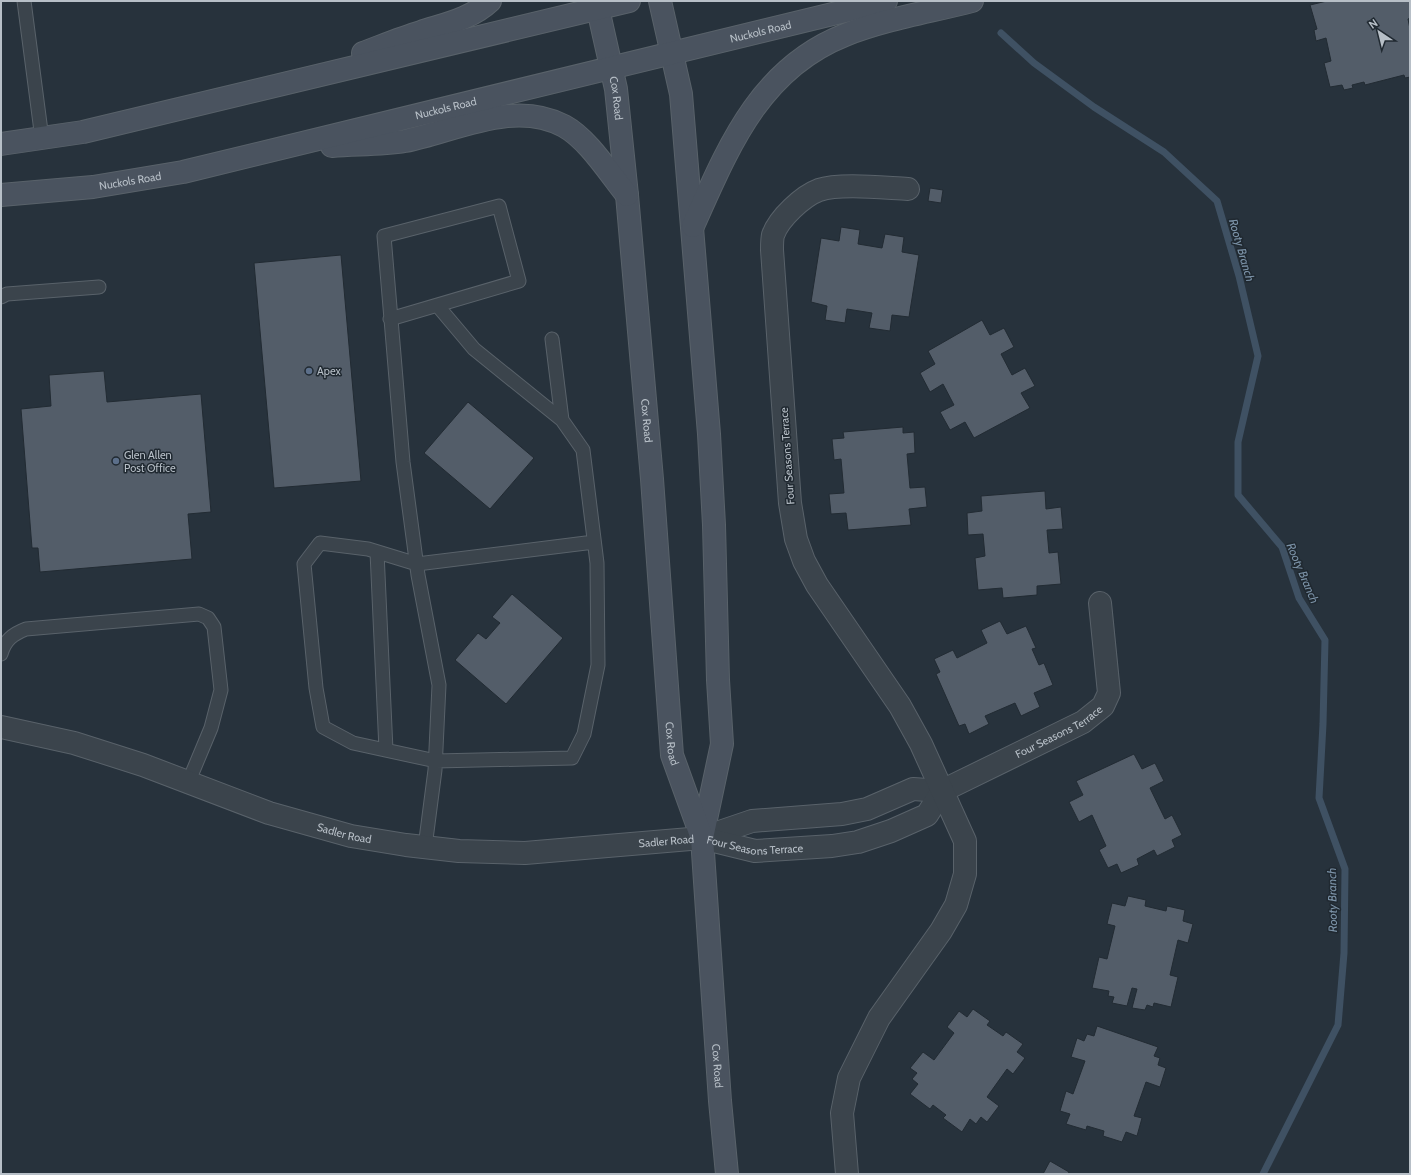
<svg xmlns="http://www.w3.org/2000/svg" width="1411" height="1175" font-family="Cabin,sans-serif">
<style>
.lines{fill:none;stroke-linecap:round;stroke-linejoin:round}
.stream{stroke:#3f5163;stroke-width:7}
.building{fill:#535d69;stroke:#222b33}
.service-casing{stroke:#59626a;stroke-width:15}
.minor-casing{stroke:#59626a;stroke-width:24}
.tertiary-casing{stroke:#59626a;stroke-width:24}
.secondary-casing{stroke:#59626a;stroke-width:24}
.service{stroke:#3b444c;stroke-width:13}
.minor{stroke:#3b444c;stroke-width:22}
.tertiary{stroke:#3b444c;stroke-width:22}
.secondary{stroke:#4a535f;stroke-width:22}
.service-dot{fill:#5c6f8a;stroke:#202931;stroke-width:1.5}
.labels{text-anchor:middle;dominant-baseline:central;stroke-width:3;stroke-linejoin:round;paint-order:stroke}
.street-label{font-size:11px;fill:#b7bfc7;stroke:#202931}
.poi-label{font-size:11px;fill:#b7bfc7;stroke:#202931;text-anchor:start}
.water-label{font-size:12px;font-style:italic;fill:#7b92a7;stroke:#202931}
</style>
<rect width="100%" height="100%" fill="#27323c"/>
<g class="lines">
<!-- stream -->
<path class="stream" d="M1001 33 1034 63 1094 107 1164 152 1217 201 1239 276 1258 356 1238 442V495L1282 547 1299 598 1325 640 1323 724 1319 798 1345 869 1344 953 1338 1025 1263 1174"/>
</g>
<!-- building -->
<path class="building" d="M1327 1H1410V18L1408 19 1410 29V77L1405 78 1404 75 1365 85 1364 82 1352 85 1353 88 1344 90 1342 85 1330 87 1324 63 1331 61 1326 38 1316 41 1314 30 1317 29 1310 5Z
M930 188 943 190 941 203 928 201Z
M841 227 860 230 858 244 882 248 885 234 904 237 902 252 919 255 909 317 892 315 890 331 869 328 872 313 847 309 845 323 825 320 827 306 811 302 821 238 839 241Z
M341 255 361 481 274 488 254 263Z
M982 320 990 335 1004 328 1014 347 1001 354 1012 375 1025 368 1035 386 1021 393 1030 408 974 438 965 422 950 430 940 412 954 405 943 384 930 392 920 373 935 364 928 351Z
M104 371 107 402 201 394 211 512 188 514 192 559 40 572 38 548H32L21 409 51 406 49 375Z
M468 402 534 458 490 509 424 453Z
M903 427V433L914 432 915 453 907 454 910 488 925 487 927 507 909 509 911 525 848 530 846 513 831 514 829 494 844 493 841 459 834 460 832 439 844 438 843 432Z
M1045 491 1046 509 1061 507 1063 529 1047 530 1049 553 1058 552 1061 584 1037 586V595L1003 598 1002 588 978 590 975 558 985 556 983 534 968 535 967 513 982 511 981 496Z
M512 594 563 638 506 704 455 660 478 633 486 639 500 623 492 617Z
M1000 621 1007 634 1026 626 1036 648 1032 649 1039 665 1044 663 1053 685 1034 693 1040 707 1021 716 1015 703 985 716 989 724 969 734 965 724 959 726 936 674 940 672 934 659 953 650 957 658 987 643 981 630Z
M1134 754 1142 769 1155 763 1164 781 1150 788 1165 819 1172 815 1182 835 1172 840 1175 847 1157 856 1154 850 1137 859 1139 865 1121 873 1117 864 1108 868 1099 850 1106 846 1092 815 1079 822 1069 802 1083 795 1076 781Z
M1128 896 1146 900 1145 906 1166 911 1167 906 1185 910 1183 921 1193 924 1188 943 1178 940 1170 975 1178 977 1171 1007 1154 1003 1153 1007 1147 1005 1145 1010 1132 1008 1137 989 1132 988 1127 1006 1112 1003 1114 997 1108 996 1109 991 1092 988 1099 957 1107 959 1115 926 1107 924 1112 903 1125 906Z
M973 1009 990 1021 987 1025 1003 1036 1006 1032 1023 1044 1017 1052 1025 1058 1013 1074 1007 1069 987 1097 999 1106 987 1122 981 1117 976 1124 970 1119 962 1132 943 1118 946 1115 933 1105 930 1109 910 1094 918 1084 912 1079 917 1073 910 1068 923 1052 934 1060 954 1033 947 1027 959 1011 967 1017Z
M1097 1026 1158 1047 1154 1056 1160 1058 1158 1065 1166 1068 1160 1087 1146 1082 1134 1116 1142 1118 1137 1136 1126 1132 1122 1142 1103 1136 1104 1131 1087 1126 1086 1130 1066 1124 1070 1114 1060 1111 1066 1091 1073 1094 1085 1061 1071 1057 1077 1038 1084 1041 1087 1034 1094 1036Z
M1050 1161 1069 1172 1068 1174H1043Z"/>
<g class="lines">
<!-- service casing -->
<g class="service-casing">
<path id="service" d="M24 1 42 139
M1 297 7 294 99 287
M437 305 474 349 562 420 583 450 597 563 598 665 584 734 572 758 436 761 353 743 323 727 316 688 304 564 320 543 368 549 417 564 594 542
M390 319 519 281 499 206 384 236 403 462 418 575 439 685 435 770 425 847
M552 339 562 420
M377 552 386 750
M1 654C5 640 13 634 26 629L199 614 208 618 214 627 221 690 211 728 188 783"/>
</g>
<!-- minor casing -->
<g class="minor-casing">
<g id="minor">
<path id="s1" d="M702 838 752 821 842 814 867 809 913 789 942 791 1083 722 1103 706 1109 693 1100 603"/>
<path id="s2" d="M702 838 755 851 832 846 858 842 891 831 927 815 942 791"/>
<path d="M847 1174 842 1113 849 1078 879 1018 941 931 956 905 965 874V841L921 744 900 706 817 585 804 561 796 539 790 503 772 250C772 245 772 239 773 235 779 218 803 196 819 190 840 183 885 188 908 189"/>
</g>
</g>
<!-- tertiary casing -->
<g class="tertiary-casing">
<g id="tertiary">
<path id="s3" d="M1 727 74 743 143 765 269 813 351 836 406 845 459 851 525 853 702 838"/>
</g>
</g>
<!-- secondary casing -->
<g class="secondary-casing">
<g id="secondary">
<path d="M660 1 681 94 709 434 714 525 718 680 722 744 702 838"/>
<path id="s4" d="M598 9 616 89 627 195 652 479 672 755 702 838 720 1101 727 1174"/>
<path d="M363 53C382 46 401 38 421 32 445 24 471 19 490 1"/>
<path d="M1 144 83 132 629 1"/>
<path d="M332 146C356 144 381 145 405 141 455 131 514 99 564 126 588 139 609 173 627 195"/>
<path id="s5" d="M1 195 93 187 183 172 886 1"/>
<path d="M693 226C728 148 759 69 845 35 885 19 930 12 972 1"/>
</g>
</g>
<!-- service -->
<use href="#service" class="service"/>
<!-- minor -->
<use href="#minor" class="minor"/>
<!-- tertiary -->
<use href="#tertiary" class="tertiary"/>
<!-- secondary -->
<use href="#secondary" class="secondary"/>
</g>
<!-- markers -->
<g class="service-dot">
<circle cx="309" cy="371" r="4"/>
<circle cx="116" cy="461" r="4"/>
</g>
<g class="labels">
<!-- street labels -->
<g class="street-label">
<text stroke="none"><textPath href="#s5" startOffset="778">Nuckols Road</textPath></text>
<text stroke="none"><textPath href="#s4" startOffset="91">Cox Road</textPath></text>
<text stroke="none"><textPath href="#s5" startOffset="454">Nuckols Road</textPath></text>
<text stroke="none"><textPath href="#s5" startOffset="130">Nuckols Road</textPath></text>
<text stroke="none"><textPath href="#s4" startOffset="415">Cox Road</textPath></text>
<text transform="translate(787 456) rotate(-94)">Four Seasons Terrace</text>
<text stroke="none"><textPath href="#s1" startOffset="379">Four Seasons Terrace</textPath></text>
<text stroke="none"><textPath href="#s4" startOffset="739">Cox Road</textPath></text>
<text stroke="none"><textPath href="#s3" startOffset="360">Sadler Road</textPath></text>
<text stroke="none"><textPath href="#s3" startOffset="684">Sadler Road</textPath></text>
<text stroke="none"><textPath href="#s2" startOffset="54">Four Seasons Terrace</textPath></text>
<text stroke="none"><textPath href="#s4" startOffset="1067">Cox Road</textPath></text>
</g>
<!-- poi labels -->
<g class="poi-label">
<text x="317" y="371">Apex</text>
<text x="124" y="455">Glen Allen<tspan x="124" dy="13">Post Office</tspan></text>
</g>
<!-- water labels -->
<g class="water-label">
<text transform="translate(1242 250) rotate(74)">Rooty Branch</text>
<text transform="translate(1303 573) rotate(67)">Rooty Branch</text>
<text transform="translate(1332 900) rotate(-91)">Rooty Branch</text>
</g>
</g>
<!-- border -->
<rect width="1411" height="1175" fill="none" stroke="#b7bfc7" stroke-width="4"/>
<!-- north arrow -->
<g transform="translate(1379 32) rotate(325)" stroke="#202931" stroke-width="3" paint-order="stroke">
<path d="M0-3L7 15L0 10L-7 15Z" fill="#b7bfc7"/>
<text y="-6" font-size="11" font-weight="bold" text-anchor="middle" fill="#b7bfc7">N</text>
</g>
</svg>
